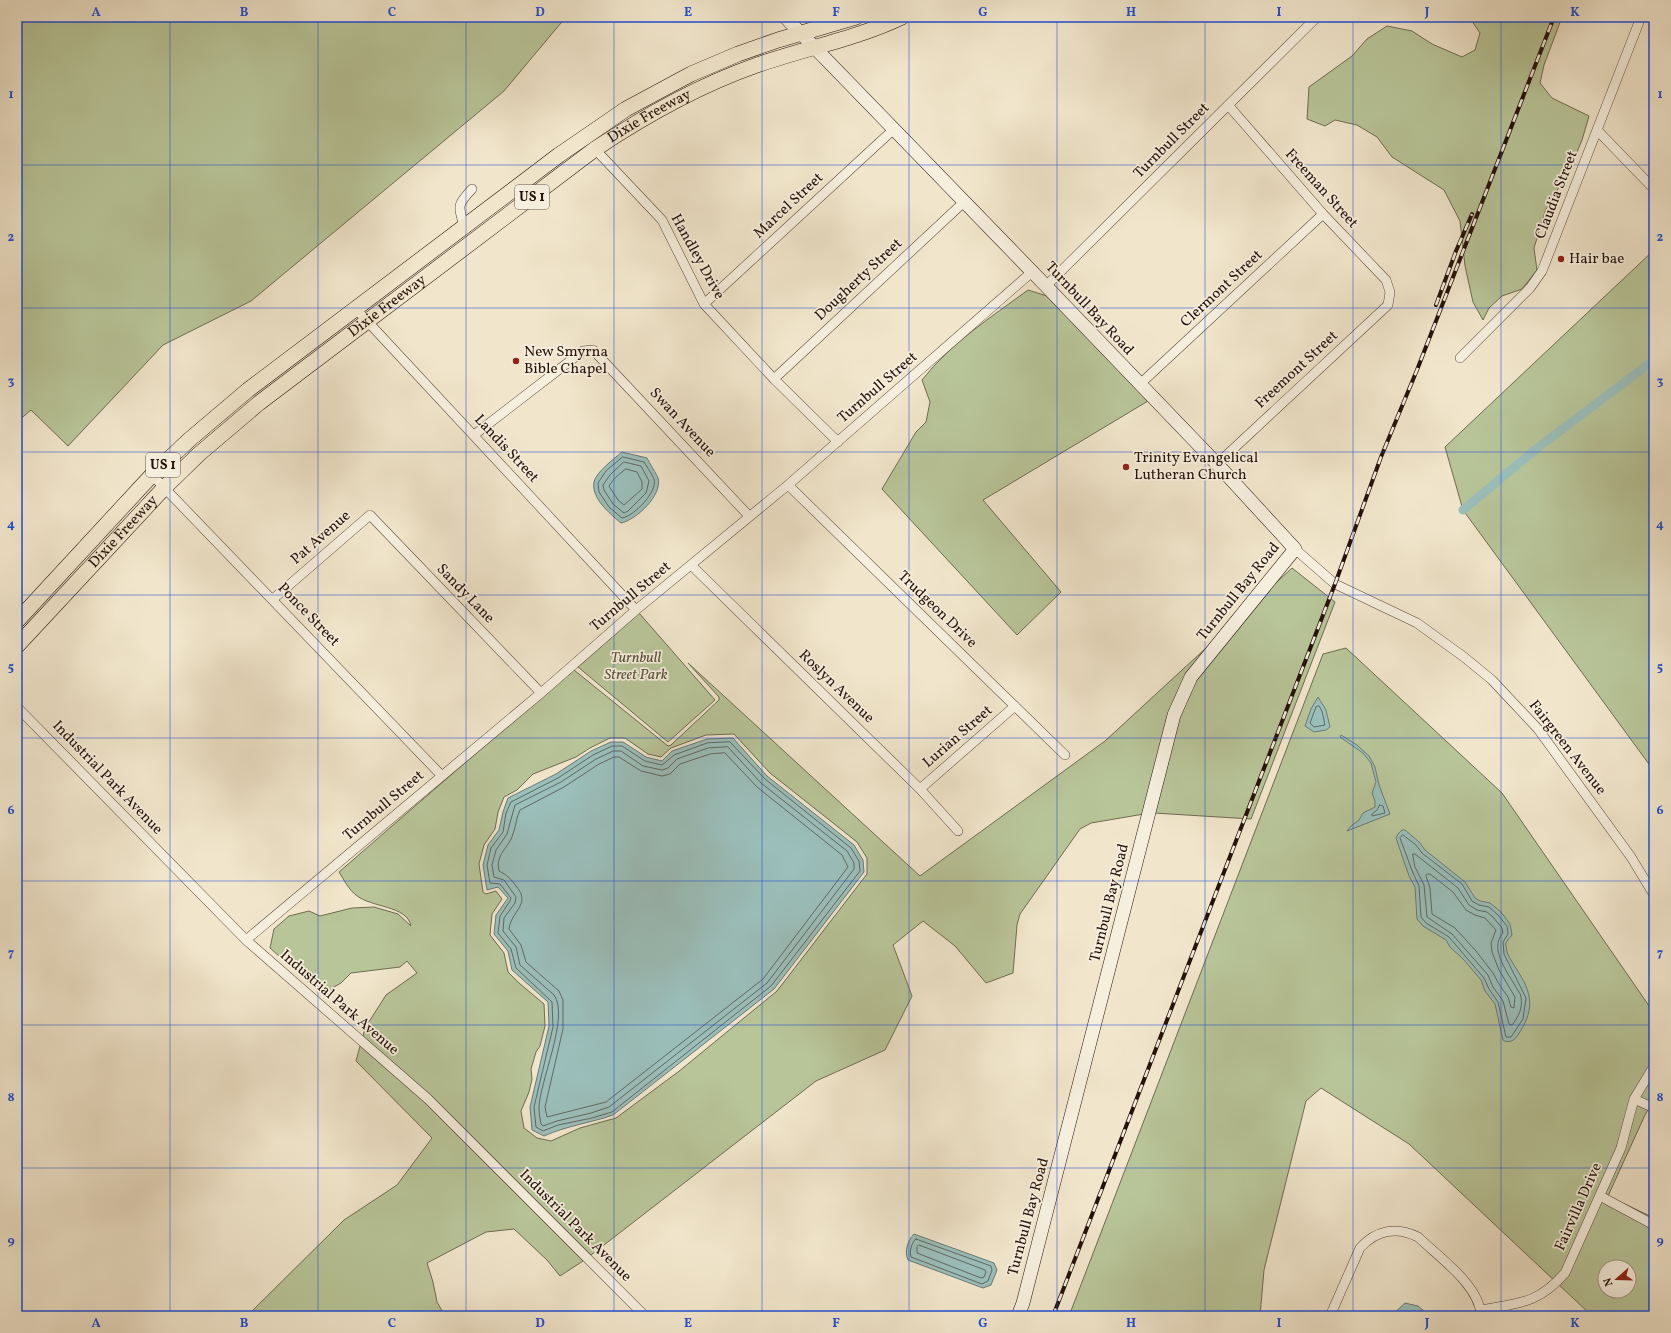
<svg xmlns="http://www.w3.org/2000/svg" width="1671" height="1333" font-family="Vollkorn,serif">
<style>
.green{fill:#b8c599;stroke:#6e6b52;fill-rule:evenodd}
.water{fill:#9bbfbb;stroke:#6c7974}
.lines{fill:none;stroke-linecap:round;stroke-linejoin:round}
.shore{stroke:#606862;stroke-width:1}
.canal{stroke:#9bbfbb;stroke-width:9}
.street-casing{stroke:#58463a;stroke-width:10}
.secondary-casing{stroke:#25110a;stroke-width:14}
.primary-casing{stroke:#25110a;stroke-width:16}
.street{stroke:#f6efde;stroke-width:9}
.secondary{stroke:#f6efde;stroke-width:13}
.primary{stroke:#f1e6cc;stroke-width:15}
.rail-casing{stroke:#25110a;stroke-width:4}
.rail{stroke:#f6efde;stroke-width:2.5;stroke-dasharray:8;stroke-linecap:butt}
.grid{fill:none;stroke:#1d4ed8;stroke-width:1;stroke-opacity:0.55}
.poi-dot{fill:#8f2418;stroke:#f6efde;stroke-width:1.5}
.labels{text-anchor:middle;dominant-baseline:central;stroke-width:3.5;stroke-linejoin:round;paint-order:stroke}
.shield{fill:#f6efde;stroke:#64544a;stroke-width:1}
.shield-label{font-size:14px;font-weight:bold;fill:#25110a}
.street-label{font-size:15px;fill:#25110a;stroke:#f6efde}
.poi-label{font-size:15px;fill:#25110a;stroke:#f6efde;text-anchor:start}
.park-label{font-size:15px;font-style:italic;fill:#58503c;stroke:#f6efde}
.neatline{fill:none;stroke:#1d4ed8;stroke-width:1.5}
.grid-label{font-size:13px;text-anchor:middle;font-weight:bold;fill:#1d4ed8}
</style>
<rect width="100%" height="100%" fill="#f1e6cc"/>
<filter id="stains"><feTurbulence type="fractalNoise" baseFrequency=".005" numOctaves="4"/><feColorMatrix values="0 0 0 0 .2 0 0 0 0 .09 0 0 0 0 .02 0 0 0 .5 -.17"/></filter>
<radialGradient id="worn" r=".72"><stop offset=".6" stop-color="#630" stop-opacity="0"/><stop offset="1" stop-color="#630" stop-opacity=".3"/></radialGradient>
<!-- green -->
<path class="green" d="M17 17H566L504 91 251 301 163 345 68 446 31 410 17 422Z
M1469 17H1562L1544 65 1540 83 1552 98 1589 116 1582 140 1570 169 1546 209 1534 248 1537 270 1522 289 1502 296 1489 308 1483 320 1473 302 1465 266 1460 221 1444 190 1392 157 1377 137 1357 125 1335 120 1325 126 1307 119 1309 87 1352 56 1367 39 1387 26 1412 31 1432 44 1462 57 1475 50 1480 33Z
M1654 250V771L1463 510 1445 447Z
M1028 290 1047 296 1148 401 983 500 1061 592 1017 635 882 489 916 432 926 422 930 402 922 380C951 343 990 318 1028 290Z
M1292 568 1335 602 1251 819 1154 813 1179 716 1196 679 1265 593Z
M639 613 715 700 668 742 578 667Z
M1219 636 1187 676 1144 814 1091 823 1080 829 1020 914 1017 925 1013 973 986 983 955 946 923 921 893 945 912 996 885 1050 816 1081 591 1255 432 1096 363 1036 365 1028 386 995 417 973 407 961 400 967 351 973 341 983 322 994 270 948 274 929 289 916 309 911 320 916 352 908 374 907 398 914 411 926C407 905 371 908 356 895 349 890 344 880 339 872L459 768 574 670 668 746 671 745 719 700V697L688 663 920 876 1105 741ZM734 734 770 773 857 842 867 858V874L777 991 678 1072 616 1118 580 1128 551 1141 537 1138 524 1128 521 1111 529 1092 532 1079 531 1069 536 1052 540 1046 545 1026 544 1004 519 983 508 972 504 953 490 935 492 914 502 899 496 891 486 894 483 892 479 864 484 845 495 829 498 812 504 797 517 790 533 774 576 757 590 748 610 738H625L648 754 661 757 671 748 706 735Z
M1346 648 1502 793 1654 1013V1099L1645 1115 1608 1196 1654 1218V1316H1589L1590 1314 1409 1144 1321 1088 1306 1101 1264 1270 1260 1316H1069L1323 654ZM1605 1267H1629V1291H1605Z
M360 1046 424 1102 583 1261 560 1276 547 1260 514 1229 486 1232 427 1263 433 1282 437 1302 445 1316H247L344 1220 397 1185 432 1138 356 1061Z"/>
<!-- water -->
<path class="water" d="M622 452 647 458C649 462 657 475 658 478 663 495 636 520 621 523 610 514 591 498 594 482 596 472 614 459 622 452Z
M1318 697 1326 710 1330 727 1326 730 1314 732 1305 726 1311 709Z
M1341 735 1357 745 1369 756 1375 767 1379 785 1390 814 1347 831 1351 826 1359 820 1363 813 1375 807V801L1372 793 1376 782 1371 763 1363 753 1340 737Z
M733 738 767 776 854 845 863 860 864 872 774 989 613 1115C590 1123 566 1126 544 1136L532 1130 530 1107 549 1026 548 1002 512 970 508 951 494 934 496 915 508 898 498 887 487 890 483 865 488 845 499 830 503 812 508 798 556 774 591 751 611 742H623L646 757 662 761 672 751 707 739Z
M1402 830H1405L1419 842 1425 850 1465 882 1475 898 1480 901 1490 903 1501 912 1510 924 1512 935C1510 938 1507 940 1506 943 1505 945 1507 949 1507 952 1510 960 1515 966 1519 973 1534 997 1533 1012 1518 1035 1515 1040 1509 1044 1503 1040L1495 1004 1485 991 1481 980 1464 960 1450 947 1446 940 1423 926 1417 919 1415 887 1409 876 1396 838 1398 834Z
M914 1234 994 1263 997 1270 991 1285 983 1288 908 1260C904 1251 908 1240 914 1234Z
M1405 1303 1418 1306 1430 1316H1391Z"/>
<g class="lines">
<!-- shore -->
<path class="shore" d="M623 457 644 462C647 467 652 474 654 479 658 492 634 516 622 518L609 507 599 492 598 483 606 471Z
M624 462 641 466 649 481 646 493 628 511 624 513 613 504 604 490 603 485 610 475Z
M626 469 637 472 642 482V489L624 505 618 500 609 486 614 479Z
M1319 706 1322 711 1325 725 1314 727 1310 723 1316 707Z
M730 742 765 779 851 848 859 861 860 871 771 986 612 1112 592 1118 558 1125 543 1131 536 1127 534 1107 553 1027 552 1002 516 968 511 949 498 933 500 916 510 901 511 898 500 884 490 883 487 865 491 848 503 832 506 813 511 802 558 778 593 755 612 746H622L645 761 662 765 674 755 707 743Z
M728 747 761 783 847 851 854 863V869L767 983 609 1107 591 1113 557 1121 543 1126 541 1124C540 1119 539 1113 539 1108 539 1083 570 1016 554 995L520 965 516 947 503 931 504 918 515 903 516 897 504 880 494 877 492 865 496 850 507 834 515 805 561 782 596 759 613 751H621L643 766 662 770 668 768 677 759 708 748Z
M725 753 757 787 842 855 848 867 763 979 606 1102 547 1117 545 1107 563 1029V1000L559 991 526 962 521 945 509 929C511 911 532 904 516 886 511 879 507 875 499 871 495 854 509 848 513 834 516 826 516 818 520 810L564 787 599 764 614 757H619L641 771 662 776 670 774 680 764 710 754Z
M1380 805 1383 806 1385 813 1372 816V814L1377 810Z
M1403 835 1416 845 1422 853 1462 884 1472 901 1479 905 1489 907 1498 915 1507 926 1508 934 1503 942 1504 954 1526 998 1523 1019 1511 1037H1506L1498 1002 1489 989 1484 978 1449 937 1426 923 1421 917 1419 886 1413 873 1400 838Z
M1413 854H1415L1458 888 1469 905 1477 910 1487 912 1492 916 1502 928 1503 933C1488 949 1509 974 1517 989 1518 991 1521 994 1521 997 1523 1009 1518 1017 1512 1025L1509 1024 1503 1001 1493 987 1488 975 1452 934 1427 917 1424 885 1415 867Z
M1427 874H1430L1453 892 1466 910 1475 915 1485 918 1496 930 1491 943 1492 952 1499 970 1515 997 1514 1008 1511 1007 1508 997 1499 984 1493 973 1476 951 1455 928 1432 914 1430 888 1426 876Z
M916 1239 991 1266 992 1270 988 1281 982 1284 911 1257C909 1252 912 1241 916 1239Z
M919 1245 985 1270 986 1272 984 1277 981 1278 917 1253V1247Z"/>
<!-- canal -->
<path class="canal" d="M1463 510 1536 449 1654 360"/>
<!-- street casing -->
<g class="street-casing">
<path id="street" d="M1597 130 1654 189
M593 147 662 220 704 304 774 379 838 442
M464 226C458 205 457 205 472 189
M1046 286 1317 17
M704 304 894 129
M355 308 636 610
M1460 358 1530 288 1542 271 1641 17
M774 379 964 202
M1139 385 1323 214
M474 435 583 351 593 350 749 516
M1217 464 1388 305 1390 292 1386 280 1323 214 1228 105
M152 475 442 776
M788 485 1065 755
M1295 549 1335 584 1417 623 1464 657 1492 680 1538 729 1631 857 1654 895
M691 565 920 789 958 831
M273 599 370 515 541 693
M17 707 246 940 428 1099 645 1316
M920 789 1015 706
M246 940 541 693 636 610 788 485 1032 272
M1634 1099 1654 1108
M1600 1196 1654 1225
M1481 1310C1519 1303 1538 1304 1565 1273L1621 1148 1634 1099 1654 1066
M1330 1316 1360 1248C1376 1230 1397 1226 1418 1237 1439 1257 1479 1285 1481 1315"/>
</g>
<!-- secondary casing -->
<g class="secondary-casing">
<path id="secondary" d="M785 17 1046 286 1217 464 1295 549 1191 677 1174 715 1023 1303 1018 1316"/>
</g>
<!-- primary casing -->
<g class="primary-casing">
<g id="primary">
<path d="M17 621 152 475 189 440 248 390 559 155 626 109 691 74 738 54 778 40 856 17"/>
<path id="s1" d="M17 646 165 487 199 454 259 403 595 149C646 115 700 85 757 65 805 48 856 39 902 17"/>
</g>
</g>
<!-- street -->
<use href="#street" class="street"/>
<!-- secondary -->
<use href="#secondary" class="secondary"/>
<!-- primary -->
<use href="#primary" class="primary"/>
<!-- rail casing -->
<g class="rail-casing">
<path id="rail" d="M1436 305 1456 251 1472 214
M1053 1316 1335 584 1381 457 1417 370 1554 17"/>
</g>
<!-- rail -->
<use href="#rail" class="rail"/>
</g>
<!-- grid -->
<path class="grid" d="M170 17V1316M318 17V1316M466 17V1316M614 17V1316M762 17V1316M909 17V1316M1057 17V1316M1205 17V1316M1353 17V1316M1501 17V1316M17 165H1654M17 308H1654M17 452H1654M17 595H1654M17 738H1654M17 881H1654M17 1025H1654M17 1168H1654"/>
<!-- markers -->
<g class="poi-dot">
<circle cx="1561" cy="259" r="4"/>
<circle cx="516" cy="361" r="4"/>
<circle cx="1126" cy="467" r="4"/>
</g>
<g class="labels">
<!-- shield labels -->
<g class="shield">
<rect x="515" y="185" width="34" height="24" rx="3"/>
<rect x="146" y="453" width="34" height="24" rx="3"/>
</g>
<g class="shield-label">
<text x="532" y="197">US 1</text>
<text x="163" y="465">US 1</text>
</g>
<!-- street labels -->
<g class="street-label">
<text stroke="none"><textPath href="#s1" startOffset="828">Dixie Freeway</textPath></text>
<text transform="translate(1172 141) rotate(-45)">Turnbull Street</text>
<text transform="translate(1321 189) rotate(48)">Freeman Street</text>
<text transform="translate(1557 195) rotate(-69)">Claudia Street</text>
<text transform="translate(789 206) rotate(-43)">Marcel Street</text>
<text transform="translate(697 257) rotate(61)">Handley Drive</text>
<text transform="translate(859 280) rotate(-43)">Dougherty Street</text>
<text transform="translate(1222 289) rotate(-43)">Clermont Street</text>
<text stroke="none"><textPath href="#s1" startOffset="504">Dixie Freeway</textPath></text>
<text transform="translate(1089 309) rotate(47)">Turnbull Bay Road</text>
<text transform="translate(1297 370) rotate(-43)">Freemont Street</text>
<text transform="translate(878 388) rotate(-41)">Turnbull Street</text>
<text transform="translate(682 423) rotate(47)">Swan Avenue</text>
<text transform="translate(506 449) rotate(47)">Landis Street</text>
<text stroke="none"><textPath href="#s1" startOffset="156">Dixie Freeway</textPath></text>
<text transform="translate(321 538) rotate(-41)">Pat Avenue</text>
<text transform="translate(1239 592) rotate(-51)">Turnbull Bay Road</text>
<text transform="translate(465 594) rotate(46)">Sandy Lane</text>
<text transform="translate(631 597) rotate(-40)">Turnbull Street</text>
<text transform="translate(937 610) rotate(44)">Trudgeon Drive</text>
<text transform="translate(308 615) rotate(46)">Ponce Street</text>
<text transform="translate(836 687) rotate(44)">Roslyn Avenue</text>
<text transform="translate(958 737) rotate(-41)">Lurian Street</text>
<text transform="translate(1567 748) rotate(52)">Fairgreen Avenue</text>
<text transform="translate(107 778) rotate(46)">Industrial Park Avenue</text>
<text transform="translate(384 806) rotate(-40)">Turnbull Street</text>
<text transform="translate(1110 903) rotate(-76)">Turnbull Bay Road</text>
<text transform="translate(339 1003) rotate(41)">Industrial Park Avenue</text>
<text transform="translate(1579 1207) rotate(-66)">Fairvilla Drive</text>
<text transform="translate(1029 1217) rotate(-75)">Turnbull Bay Road</text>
<text transform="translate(575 1226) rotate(45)">Industrial Park Avenue</text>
</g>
<!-- poi labels -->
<g class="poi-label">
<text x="1569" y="259">Hair bae</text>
<text x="524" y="352">New Smyrna<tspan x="524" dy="17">Bible Chapel</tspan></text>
<text x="1134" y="458">Trinity Evangelical<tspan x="1134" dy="17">Lutheran Church</tspan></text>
</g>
<!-- park labels -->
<g class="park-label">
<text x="636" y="658">Turnbull<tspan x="636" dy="17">Street Park</tspan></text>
</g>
</g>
<!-- margin -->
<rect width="1671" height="1333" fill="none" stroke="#f1e6cc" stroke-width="44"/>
<!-- north arrow -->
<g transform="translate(1617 1279) rotate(250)"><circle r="19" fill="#f6efde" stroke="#a29689"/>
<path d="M0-3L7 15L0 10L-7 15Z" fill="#8f2418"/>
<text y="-6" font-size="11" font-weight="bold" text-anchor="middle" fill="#25110a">N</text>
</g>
<rect x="22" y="22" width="1627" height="1289" class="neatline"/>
<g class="grid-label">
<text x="96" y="16">A</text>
<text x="244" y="16">B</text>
<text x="392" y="16">C</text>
<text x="540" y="16">D</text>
<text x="688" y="16">E</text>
<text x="836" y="16">F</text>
<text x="983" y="16">G</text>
<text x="1131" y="16">H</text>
<text x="1279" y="16">I</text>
<text x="1427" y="16">J</text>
<text x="1575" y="16">K</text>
<text x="11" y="98">1</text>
<text x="1660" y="98">1</text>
<text x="11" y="241">2</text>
<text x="1660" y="241">2</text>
<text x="11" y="385">3</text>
<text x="1660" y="385">3</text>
<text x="11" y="528">4</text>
<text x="1660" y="528">4</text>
<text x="11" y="671">5</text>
<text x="1660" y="671">5</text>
<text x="11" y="814">6</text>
<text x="1660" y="814">6</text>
<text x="11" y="957">7</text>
<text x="1660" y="957">7</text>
<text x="11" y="1101">8</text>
<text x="1660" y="1101">8</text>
<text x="11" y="1244">9</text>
<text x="1660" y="1244">9</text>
<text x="96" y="1327">A</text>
<text x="244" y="1327">B</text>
<text x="392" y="1327">C</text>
<text x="540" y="1327">D</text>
<text x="688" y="1327">E</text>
<text x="836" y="1327">F</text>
<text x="983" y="1327">G</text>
<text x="1131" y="1327">H</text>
<text x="1279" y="1327">I</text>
<text x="1427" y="1327">J</text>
<text x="1575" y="1327">K</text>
</g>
<rect width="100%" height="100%" filter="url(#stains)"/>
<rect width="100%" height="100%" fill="url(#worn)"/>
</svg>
